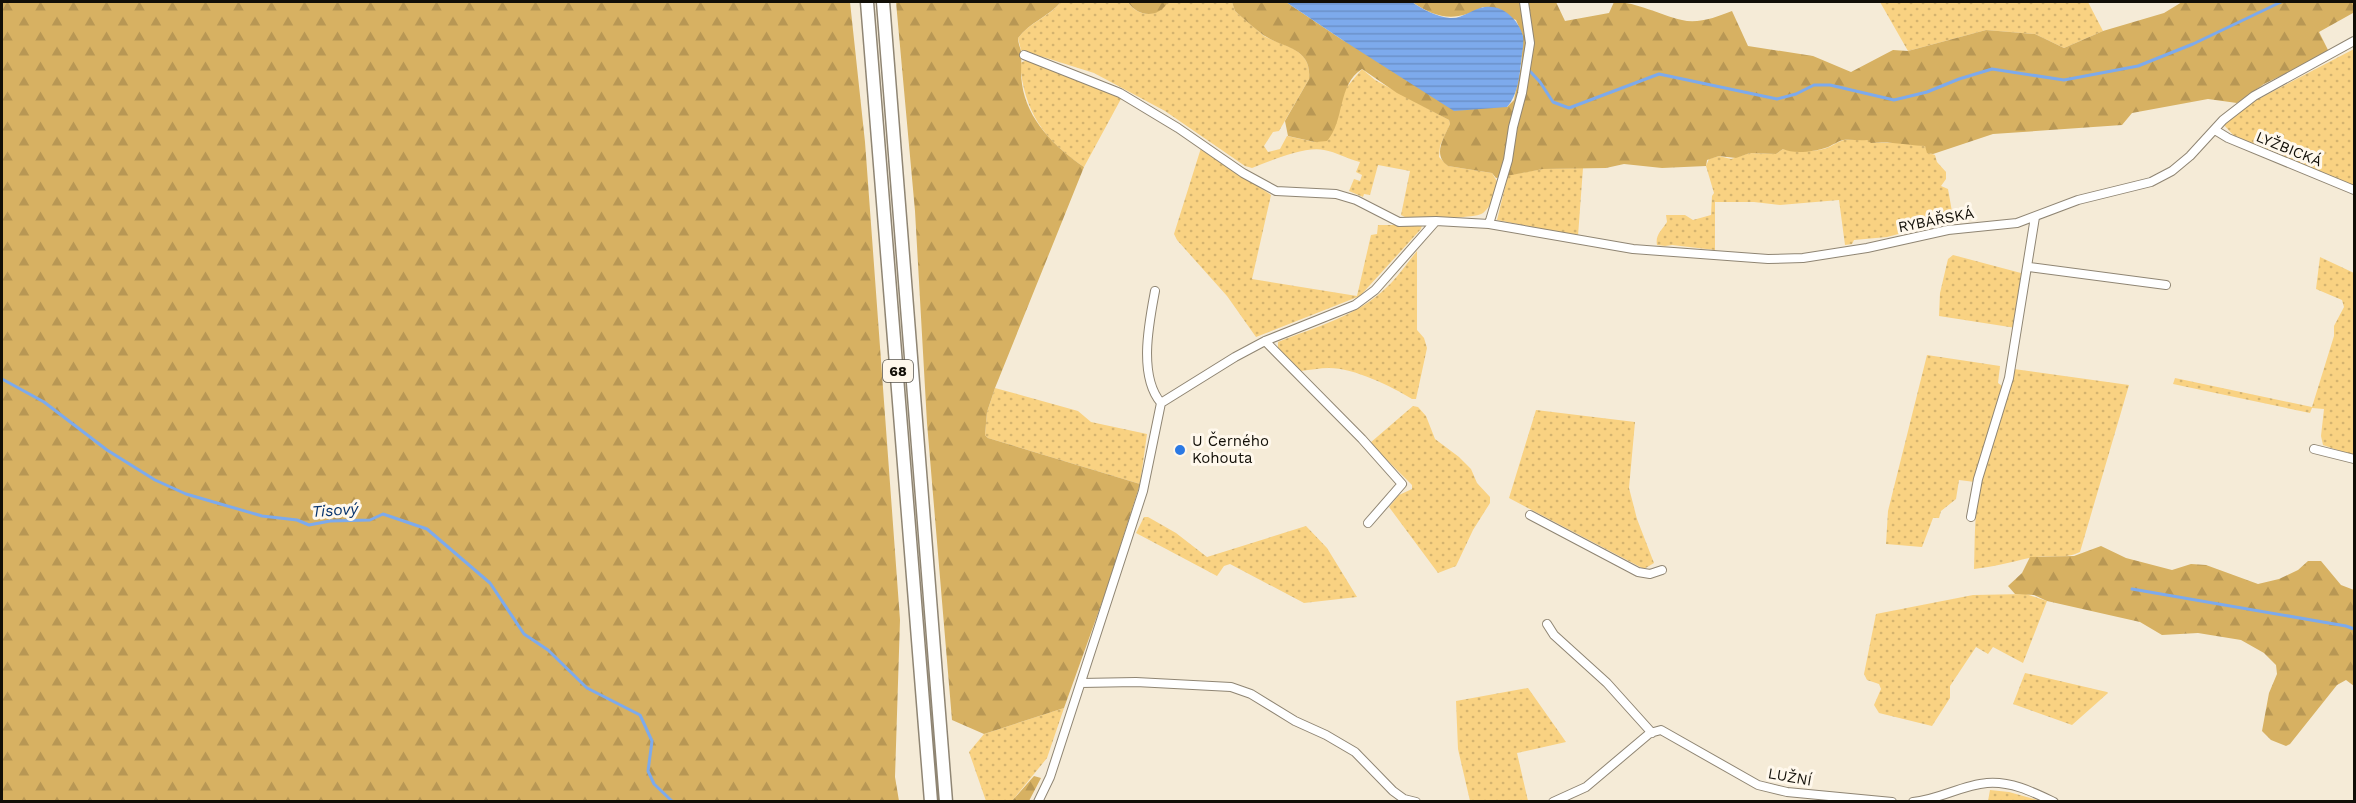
<svg xmlns="http://www.w3.org/2000/svg" width="2356" height="803" font-family="'Work Sans',sans-serif">
<style>
.grass{fill:url(#grass-dots)}
.forest{fill:url(#forest-firs)}
.water{fill:url(#water-rules)}
.lines{fill:none;stroke-linecap:round;stroke-linejoin:round}
.stream{stroke:#7daaec;stroke-width:3}
.minor-casing{stroke:#8f8573;stroke-width:10}
.trunk-casing{stroke:#8f8573;stroke-width:15}
.minor{stroke:#fff;stroke-width:8}
.trunk{stroke:#fff;stroke-width:12}
.poi-dot{fill:#2a79e4;stroke:#fff8ec;stroke-width:2}
.labels{text-anchor:middle;dominant-baseline:central;stroke-width:6;stroke-linejoin:round;paint-order:stroke}
.shield{fill:#fff8ec;stroke:#58544c;stroke-width:1.5}
.shield-label{font-size:14px;font-weight:bold;fill:#110e07}
.street-label{font-size:15px;fill:#110e07;stroke:#fff8ec}
.poi-label{font-size:15px;fill:#110e07;stroke:#fff8ec;text-anchor:start}
.water-label{font-size:16px;font-style:italic;fill:#07336d;stroke:#fff8ec}
</style>
<defs>
<pattern id="grass-dots" width="8" height="8" patternUnits="userSpaceOnUse" patternTransform="scale(1.5)"><rect width="8" height="8" fill="#f9d282"/><path d="M2 2h.1M6 6h.1" fill="none" stroke="#d4b36f" stroke-width="1.8" stroke-linecap="round"/></pattern>
<pattern id="forest-firs" width="22" height="20" patternUnits="userSpaceOnUse" patternTransform="scale(1.5)"><rect width="22" height="20" fill="#d7b162"/><path d="M5 1l3.5 6h-7zM16 11l3.5 6h-7z" fill="#b89754"/></pattern>
<pattern id="water-rules" width="6" height="5" patternUnits="userSpaceOnUse" patternTransform="scale(1.5)"><rect width="6" height="5" fill="#7daaec"/><path d="M0 2.5h6" fill="none" stroke="#6b91c9"/></pattern>
</defs>
<rect width="100%" height="100%" fill="#f5ebd7"/>
<!-- grass -->
<path class="grass" d="M1061 2H1128C1138 18 1157 17 1168 2H1232C1233 5 1234 8 1235 11 1237 13 1262 34 1264 36 1284 47 1312 48 1309 79L1279 131 1273 132 1264 146 1268 152 1280 149 1287 136 1315 142 1340 105 1346 88 1362 69 1375 80 1449 120 1450 124 1440 146 1439 157 1448 166 1492 173 1498 183C1495 193 1492 206 1483 213 1476 219 1420 218 1407 218L1401 215 1410 171 1378 165 1370 195 1364 194 1363 197 1349 191 1354 179 1360 181 1362 175 1356 172 1360 162C1348 159 1336 152 1324 150 1304 146 1271 161 1252 168L1245 166 1165 111 1094 73 1021 50 1018 38C1030 22 1049 17 1061 2Z
M1880 2H2088L2103 31 2064 48 2035 34 1986 30 1908 51Z
M2354 49V186L2235 137 2224 125 2249 104Z
M1027 60 1122 97 1084 167C1044 140 1024 112 1020 63Z
M1844 140H1867L1872 143H1903L1925 146 1929 153 1935 155 1937 162 1946 172V179L1941 186 1948 189 1954 223 1921 228 1887 237 1854 240 1852 244 1845 245 1839 200 1780 205 1754 202H1715V250L1672 245 1665 246 1657 245C1655 235 1662 230 1667 222L1666 215H1685L1693 220 1711 215 1712 196 1714 193 1706 166 1709 159 1719 156 1731 159 1750 153 1776 154 1783 149C1798 150 1812 153 1827 148 1834 145 1837 142 1844 140Z
M1201 148 1271 195 1252 279 1357 296 1371 235 1377 234 1378 225H1422L1421 229 1360 296 1256 337 1227 296 1177 240 1174 234Z
M1583 168 1578 236 1497 220 1508 175 1543 169Z
M1417 251V330L1424 338 1427 348 1416 399H1412C1391 386 1354 368 1329 368 1320 368 1310 370 1301 371L1278 348V342C1315 327 1358 316 1387 287 1398 277 1407 263 1417 251Z
M1953 255 2021 273 2016 328 1939 316 1940 293 1948 259Z
M2320 257 2354 273V456L2323 445 2321 436 2324 409 2312 408 2310 413 2173 384 2175 378 2312 407 2334 336V326L2344 307 2342 300 2316 289Z
M1927 355 2000 366 1998 383 2002 386 2001 390 1975 482 1959 480 1956 499 1941 511 1939 518H1933L1922 547 1886 544 1888 511Z
M2014 369 2129 385 2080 552C2064 560 2046 554 2029 558 2011 562 1993 567 1974 569 1975 546 1974 522 1978 499 1985 455 2003 412 2014 369Z
M995 388 1078 411 1091 422 1147 434 1140 484 988 438 985 435 987 412Z
M1413 406 1418 407 1426 416 1435 439 1459 457 1471 469 1477 483 1490 497V503L1473 530 1456 566 1438 573 1389 507 1399 495 1412 489V485L1370 443Z
M1536 410 1635 422 1629 488 1637 519 1654 563 1644 569 1509 498Z
M1144 517H1148L1176 533 1207 557 1306 526 1327 548 1357 597 1304 603 1230 564 1224 566 1217 576 1136 533Z
M2026 594 2047 601 2023 663 1993 647 1988 654 1976 647 1950 686V698L1932 726 1879 713 1874 705 1881 689 1879 684 1867 680 1864 674 1876 614 1973 595Z
M2025 673 2107 692 2108 693 2072 725 2013 704Z
M1528 688 1566 742 1517 753 1528 801H1470L1458 749 1456 701Z
M1064 708 1047 758 1012 801H986L969 752 984 734Z
M1990 790 2009 792 2041 801H1988Z"/>
<!-- forest -->
<path class="forest" d="M2 2H850L865 142 900 620 895 777 899 801H2Z
M896 2H1061C1048 17 1030 22 1018 38 1018 43 1020 47 1021 51 1022 62 1020 73 1022 84 1027 120 1055 147 1084 167L995 388 987 412 985 435 988 438 1140 484 1106 591 1064 708 984 734 952 720 927 423 915 211Z
M1128 2H1168C1158 19 1138 17 1128 2Z
M1232 2H1286L1344 41 1507 107 1514 100 1521 66 1523 37 1516 20 1483 7C1456 22 1437 19 1412 2H1556L1565 21 1609 13 1614 2C1638 2 1659 15 1682 20 1698 24 1717 17 1732 11L1748 46 1813 56 1851 72 1893 50 1908 51 1986 30 2035 34 2064 48 2103 31 2164 13 2182 2H2354V15L2353 13 2319 32 2329 52 2264 84 2237 103 2208 99 2132 113 2122 125 1993 134 1933 154 1927 153 1925 146C1906 145 1890 141 1871 143L1867 140C1859 141 1851 139 1843 140 1836 142 1832 146 1825 148 1814 152 1792 154 1783 149L1776 154 1750 153 1736 158 1719 156 1707 160 1706 166 1662 168 1624 164 1606 168 1543 169 1496 178 1492 173 1448 166C1432 155 1444 138 1450 124L1449 120 1397 93 1362 69C1337 85 1345 121 1327 141L1315 142 1288 136 1285 121 1309 79C1312 47 1283 48 1265 36 1261 34 1237 13 1235 11 1234 8 1233 5 1232 2Z
M2101 546 2126 558 2172 570 2191 564 2206 565 2258 584 2279 579 2298 570 2308 561H2321L2341 585 2354 590V686L2346 680 2337 685 2290 744 2286 746 2271 740 2262 731 2269 693 2277 674 2276 665 2264 653 2241 640 2198 633 2162 635 2140 622 2047 601 2034 595 2015 594 2008 586 2022 573 2030 557 2074 556Z
M1034 776 1041 778 1029 801H1012Z"/>
<!-- water -->
<path class="water" d="M1286 2H1412C1422 9 1437 17 1450 18 1463 19 1473 8 1485 7 1503 5 1518 19 1523 36 1524 41 1523 48 1522 54 1520 71 1519 94 1507 107L1454 111 1344 41Z"/>
<g class="lines">
<!-- stream -->
<path class="stream" d="M1527 68 1540 82 1553 102 1569 108 1659 74 1777 99 1796 94 1814 85H1830L1894 100 1927 92 1959 79 1992 69 2064 80 2138 66 2193 44 2281 2
M2 379 44 402 107 450 155 480 186 494 262 516 297 520 309 525 330 521 370 520 383 514 427 529 490 583 524 634 548 650 587 688 640 715 652 741 648 771 654 784 673 802
M2132 589 2346 626 2354 629"/>
<!-- minor casing -->
<g class="minor-casing">
<path id="minor" d="M1024 55 1120 93 1178 128 1243 173 1276 191 1336 194 1356 200 1399 222 1436 221
M2215 130 2228 138 2354 190
M1489 224 1508 160 1513 127 1522 93 1530 43 1524 2
M2029 267 2166 285
M1155 291C1149 323 1138 376 1161 403
M1265 341 1362 439 1402 484 1368 523
M2314 449 2354 459
M1530 515 1638 572 1650 574 1662 570
M1971 517 1978 479 2009 378 2035 217
M1547 624 1554 635 1607 683 1652 733
M1081 683 1136 682 1231 687 1251 694 1295 721 1326 735 1355 752 1393 791 1404 799 1416 802
M1038 802 1050 777 1143 491 1161 403 1235 357 1265 341 1355 305 1375 290 1436 221 1489 224 1633 249 1768 259 1803 258 1867 248 1948 230 2017 223 2078 200 2151 182 2172 171 2190 156 2223 120 2254 96 2354 41
M1553 802 1586 787 1650 733 1661 730 1758 785 1787 792 1892 802
M1913 802C1938 800 1962 785 1987 783 2011 781 2033 792 2054 802"/>
</g>
<!-- trunk casing -->
<g class="trunk-casing">
<path id="trunk" d="M867 2 931 802
M883 2 946 802"/>
</g>
<!-- minor -->
<use href="#minor" class="minor"/>
<!-- trunk -->
<use href="#trunk" class="trunk"/>
</g>
<!-- markers -->
<circle class="poi-dot" cx="1180" cy="450" r="6"/>
<g class="labels">
<!-- shield labels -->
<rect class="shield" x="883" y="360" width="30" height="22" rx="4.5"/>
<g class="shield-label">
<text x="898" y="371">68</text>
</g>
<!-- street labels -->
<g class="street-label">
<text transform="translate(2289 149) rotate(22)">LYŽBICKÁ</text>
<text transform="translate(1936 220) rotate(-11)">RYBÁŘSKÁ</text>
<text transform="translate(1790 777) rotate(10)">LUŽNÍ</text>
</g>
<!-- poi labels -->
<g class="poi-label">
<text x="1192" y="441">U Černého<tspan x="1192" dy="17">Kohouta</tspan></text>
</g>
<!-- water labels -->
<g class="water-label">
<text transform="translate(335 510) rotate(-4)">Tisový</text>
</g>
</g>
<!-- border -->
<rect width="2356" height="803" fill="none" stroke="#110e07" stroke-width="6"/>
</svg>
